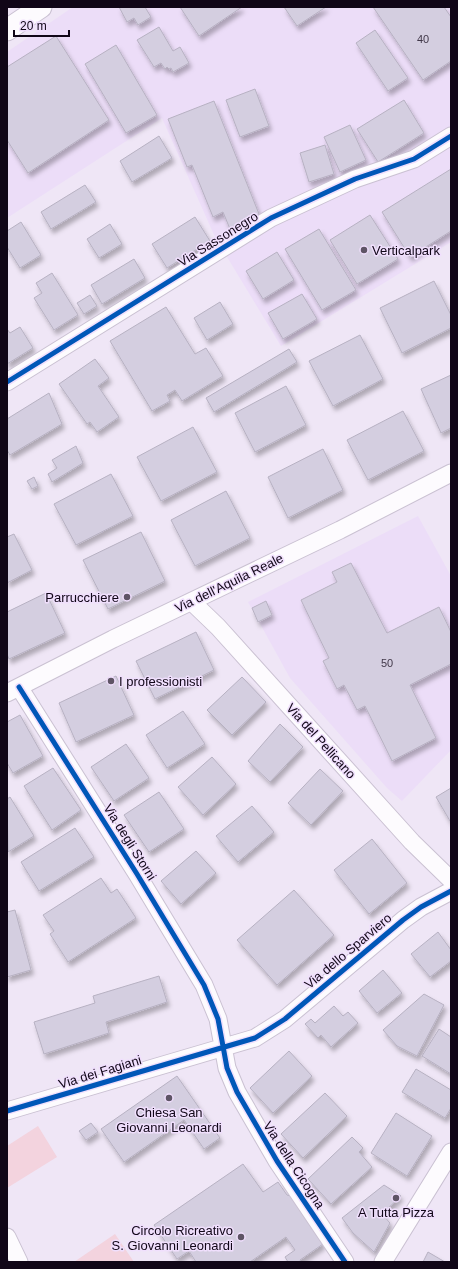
<svg xmlns="http://www.w3.org/2000/svg" width="458" height="1269" font-family="Helvetica,sans-serif">
<style>
.built{fill:#ecddf8}
.park{fill:#f3d3de}
.building{fill:#d4cee0;stroke:#b7b1c2;filter:url(#shadow)}
.lines{fill:none;stroke-linecap:round;stroke-linejoin:round}
.minor-casing{stroke:#cac1d2;stroke-width:19}
.tertiary-casing{stroke:#cac1d2;stroke-width:23}
.minor{stroke:#fdfbfe;stroke-width:17}
.tertiary{stroke:#fdfbfe;stroke-width:21}
.cycleway-casing{stroke:#f0dffd;stroke-width:8}
.cycleway{stroke:#0057b8;stroke-width:5}
.poi-dot{fill:#5e5465;stroke:#f0dffd;stroke-width:1.5}
.labels{text-anchor:middle;dominant-baseline:central;stroke-width:3;stroke-linejoin:round;paint-order:stroke}
.number-label{font-size:11px;fill:#413849}
.street-label{font-size:13px;fill:#100617;stroke:#f0dffd}
.poi-label{font-size:13px;fill:#100617;stroke:#f0dffd;text-anchor:start}
</style>
<defs>
<filter id="shadow"><feDropShadow dx="2.5" dy="4.5" stdDeviation="2" flood-color="#0004"/></filter>
</defs>
<rect width="100%" height="100%" fill="#efe6f6"/>
<!-- built -->
<path class="built" d="M73 7H451V242L281 346 215 237 162 118 7 218V52Z
M418 516 451 576V750L402 801 387 788 290 678 248 602Z"/>
<!-- park -->
<path class="park" d="M38 1126 57 1157 7 1188V1146Z
M115 1234 134 1262H74Z"/>
<!-- building -->
<path class="building" d="M119 7H145L151 17 138 25 134 18 127 22Z
M180 7H242L199 36Z
M284 7H326L297 26Z
M373 7H444L451 17V61L423 80Z
M159 27 173 51 180 47 189 63 173 72 171 68 169 69 167 67 165 69 161 63 154 67 137 40Z
M375 30 408 78 388 91 356 43Z
M56 36 109 120 28 173 7 140V67Z
M116 45 157 115 126 133 85 64Z
M255 89 269 126 240 137 226 100Z
M404 100 424 133 378 162 357 129Z
M214 101 259 214 244 220 246 223 230 229 223 212 213 217 192 165 187 167 168 119Z
M350 125 366 160 340 172 324 137Z
M159 136 172 158 132 182 120 161Z
M325 145 334 174 309 182 300 153Z
M451 169V231L410 257 382 212Z
M85 185 96 202 51 229 41 212Z
M370 215 398 259 357 284 330 240Z
M195 217 210 241 167 268 152 244Z
M21 222 41 255 20 268 7 247V231Z
M110 224 122 244 99 258 87 239Z
M319 229 356 290 322 310 285 249Z
M277 252 294 280 263 299 246 271Z
M134 259 145 278 102 304 91 285Z
M52 273 78 315 54 330 34 298 42 293 36 283Z
M434 281 451 315V328L402 353 380 308Z
M302 294 317 319 283 339 268 313Z
M90 295 97 306 84 314 77 303Z
M220 302 233 324 207 340 194 318Z
M166 307 195 354 206 348 223 376 182 401 175 390 167 395 170 401 152 411 110 341Z
M20 327 33 348 7 364V329L10 333Z
M360 335 383 379 333 406 309 361Z
M289 349 297 362 214 412 206 398Z
M95 359 109 378 98 386 119 417 97 432 90 422 87 424 59 384Z
M451 375V428L441 433 421 389Z
M286 386 306 425 255 452 235 413Z
M49 393 62 424 10 455 7 450V419Z
M403 411 424 451 368 480 347 440Z
M193 427 217 472 161 501 137 457Z
M76 446 83 463 52 482 48 474 57 468 52 460Z
M323 449 343 490 288 518 268 477Z
M111 474 133 516 76 545 54 504Z
M34 477 38 486 32 489 27 481Z
M226 491 250 538 195 566 171 520Z
M141 532 165 581 108 609 83 560Z
M14 534 32 570 7 583V537Z
M351 563 387 633 439 607 451 632V664L410 685 436 738 392 761 365 706 357 710 344 685 337 689 323 661 329 658 301 600 337 582 332 572Z
M46 593 65 633 9 659 7 654V612Z
M266 601 272 615 258 622 252 608Z
M196 632 214 670 155 699 136 661Z
M116 676 134 715 76 742 59 703Z
M242 677 266 702 232 735 207 710Z
M183 711 205 744 167 768 146 735Z
M20 715 43 756 13 773 7 763V722Z
M280 724 303 747 270 782 248 761Z
M126 744 149 778 114 801 91 767Z
M212 757 236 784 203 815 178 787Z
M53 768 81 810 52 830 24 786Z
M320 769 343 791 311 825 288 803Z
M451 788V820L450 821 436 797Z
M159 792 184 829 149 852 124 815Z
M10 797 34 836 8 852 7 799Z
M252 806 274 832 238 862 216 836Z
M75 828 94 857 39 891 21 862Z
M372 839 407 883 369 914 334 870Z
M196 851 216 873 181 904 161 881Z
M101 878 111 893 117 889 136 918 68 962 50 934 54 931 43 915Z
M294 890 334 935 277 985 237 940Z
M15 910 31 970 7 977V912Z
M438 932 451 950V961L430 977 411 954Z
M383 970 402 993 377 1013 359 991Z
M159 976 167 1002 106 1022 109 1033 44 1054 34 1022 95 1003 93 996Z
M424 994 444 1005 417 1056 397 1046 383 1030Z
M334 1006 343 1016 348 1012 358 1023 331 1047 321 1035 318 1038 305 1024 311 1019 315 1023Z
M439 1029 451 1037V1074L422 1056Z
M289 1051 312 1076 273 1113 250 1088Z
M416 1069 451 1090V1108L445 1118 402 1092Z
M177 1076 220 1138 204 1149 184 1120 124 1162 101 1129Z
M325 1093 347 1116 303 1158 281 1134Z
M396 1113 432 1136 407 1176 371 1153Z
M91 1123 98 1132 86 1140 79 1131Z
M352 1137 363 1148 359 1152 372 1167 331 1204 308 1179Z
M243 1164 263 1192 278 1182 287 1195 291 1196 323 1244 300 1260 301 1262H288L285 1257 295 1250 286 1237 250 1262H196L189 1251 177 1259 154 1225Z
M384 1185 401 1196 382 1214 390 1223 374 1252 353 1233 342 1218Z
M428 1252 445 1262H423Z"/>
<g class="lines">
<!-- minor casing -->
<g class="minor-casing">
<path id="minor" d="M7 382 271 218 355 179 414 159 451 136
M192 602 218 627 412 842 451 880
M19 687 137 874 204 985 218 1019 227 1068 237 1092 277 1161 345 1262
M7 693 113 639 340 530 451 473
M7 1111 255 1038 285 1019 403 920 421 907 451 891
M7 1237 19 1262
M383 1262 451 1152"/>
</g>
<!-- tertiary casing -->
<g class="tertiary-casing">
<path id="tertiary" d="M7 30 41 7"/>
</g>
<!-- minor -->
<use href="#minor" class="minor"/>
<!-- tertiary -->
<use href="#tertiary" class="tertiary"/>
<!-- cycleway casing -->
<g class="cycleway-casing">
<path id="cycleway" d="M7 382 271 218 355 179 414 159 451 136
M19 687 137 874 204 985 218 1019 227 1068 237 1092 277 1161 345 1262
M7 1111 255 1038 285 1019 403 920 421 907 451 891"/>
</g>
<!-- cycleway -->
<use href="#cycleway" class="cycleway"/>
</g>
<!-- markers -->
<g class="poi-dot">
<circle cx="364" cy="250" r="4"/>
<circle cx="127" cy="597" r="4"/>
<circle cx="111" cy="681" r="4"/>
<circle cx="169" cy="1098" r="4"/>
<circle cx="396" cy="1198" r="4"/>
<circle cx="241" cy="1237" r="4"/>
</g>
<g class="labels">
<!-- number labels -->
<g class="number-label">
<text x="423" y="39">40</text>
<text x="387" y="663">50</text>
</g>
<!-- street labels -->
<g class="street-label">
<text transform="translate(218 239) rotate(-32)">Via Sassonegro</text>
<text transform="translate(229 583) rotate(-26)">Via dell'Aquila Reale</text>
<text transform="translate(321 741) rotate(48)">Via del Pellicano</text>
<text transform="translate(130 842) rotate(58)">Via degli Storni</text>
<text transform="translate(348 951) rotate(-40)">Via dello Sparviero</text>
<text transform="translate(100 1072) rotate(-17)">Via dei Fagiani</text>
<text transform="translate(294 1165) rotate(57)">Via della Cicogna</text>
</g>
<!-- poi labels -->
<g class="poi-label">
<text x="372" y="250">Verticalpark</text>
<text x="119" y="597" text-anchor="end">Parrucchiere</text>
<text x="119" y="681">I professionisti</text>
<text x="169" y="1112" text-anchor="middle">Chiesa San<tspan x="169" dy="15">Giovanni Leonardi</tspan></text>
<text x="396" y="1212" text-anchor="middle">A Tutta Pizza</text>
<text x="233" y="1230" text-anchor="end">Circolo Ricreativo<tspan x="233" dy="15">S. Giovanni Leonardi</tspan></text>
</g>
</g>
<!-- border -->
<rect width="458" height="1269" fill="none" stroke="#100617" stroke-width="16"/>
<!-- scale -->
<path d="M14 30v6h55v-6" fill="none" stroke="#100617" stroke-width="2"/>
<text x="20" y="30" font-size="12" fill="#100617" stroke="#f0dffd" stroke-width="3" paint-order="stroke">20 m</text>
</svg>
